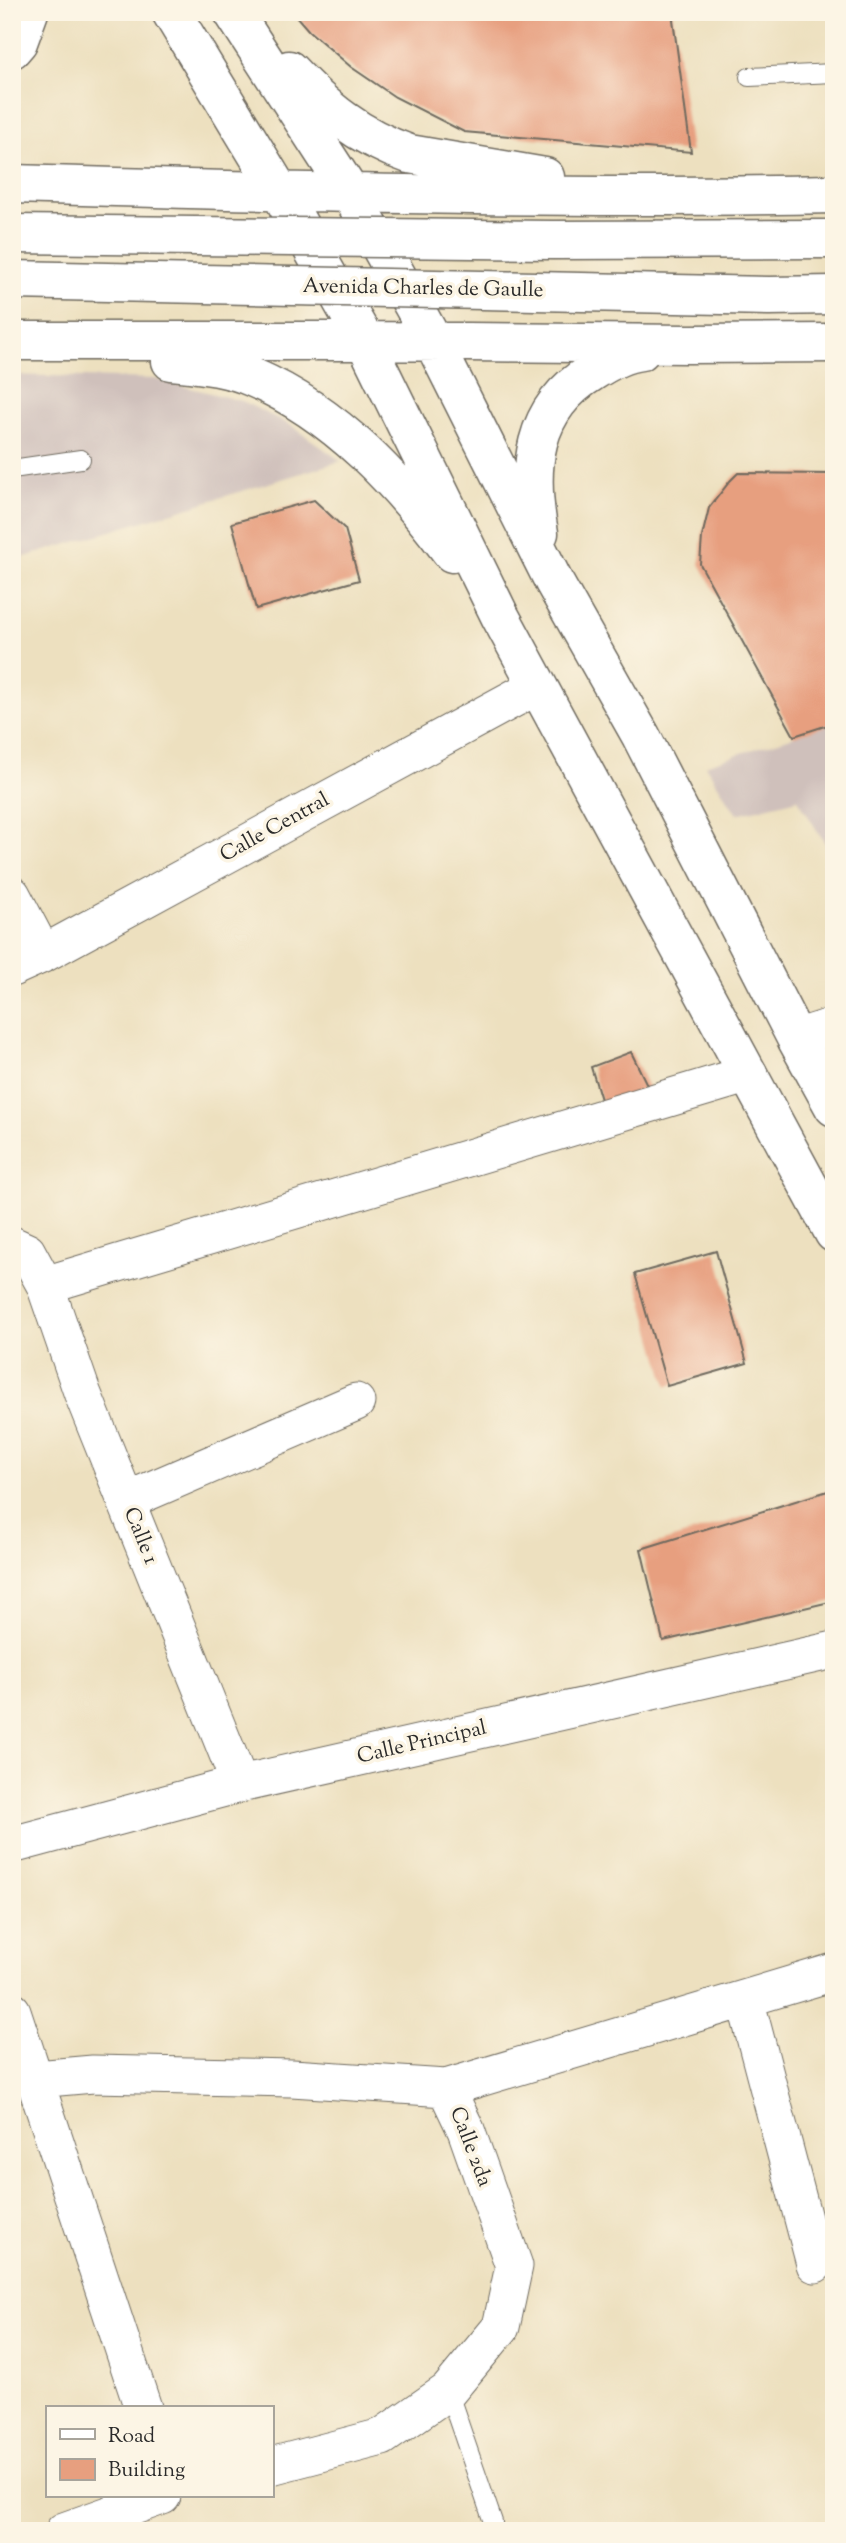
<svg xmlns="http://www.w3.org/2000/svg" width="846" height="2543" font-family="'Sorts Mill Goudy',serif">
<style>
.industrial{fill:#cfc0bb}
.building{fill:#e79f7f}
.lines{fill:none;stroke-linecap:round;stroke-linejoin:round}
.lane-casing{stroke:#6f6a5f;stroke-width:20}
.street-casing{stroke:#6f6a5f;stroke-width:39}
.primary-casing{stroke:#6f6a5f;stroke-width:41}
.lane{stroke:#fff;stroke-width:18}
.street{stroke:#fff;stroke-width:37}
.primary{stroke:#fff;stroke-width:38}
.primary-bridge-casing{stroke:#6f6a5f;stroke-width:41;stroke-linecap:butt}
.primary-bridge{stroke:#fff;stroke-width:38}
.labels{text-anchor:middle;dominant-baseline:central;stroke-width:7;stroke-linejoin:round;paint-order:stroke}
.street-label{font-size:21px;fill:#2b2b2b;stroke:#fcf5e5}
</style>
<rect width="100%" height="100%" fill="#fcf5e5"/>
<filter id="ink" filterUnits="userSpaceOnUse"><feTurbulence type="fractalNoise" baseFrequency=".0143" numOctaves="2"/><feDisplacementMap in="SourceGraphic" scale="14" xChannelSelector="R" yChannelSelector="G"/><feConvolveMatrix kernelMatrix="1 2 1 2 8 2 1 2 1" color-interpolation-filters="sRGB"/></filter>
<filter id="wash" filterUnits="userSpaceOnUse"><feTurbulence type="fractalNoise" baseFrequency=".00686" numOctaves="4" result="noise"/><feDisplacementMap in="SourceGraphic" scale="28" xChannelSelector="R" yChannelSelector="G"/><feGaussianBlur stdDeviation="1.57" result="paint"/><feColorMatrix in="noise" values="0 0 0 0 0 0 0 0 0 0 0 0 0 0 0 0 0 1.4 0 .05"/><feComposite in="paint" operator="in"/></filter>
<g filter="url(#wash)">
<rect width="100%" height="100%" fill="#ede0bf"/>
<!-- industrial -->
<path class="industrial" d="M12 375 155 379 242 401 292 426 341 461 12 561Z
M834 723V858L798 799 737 814 705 765Z"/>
<g id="blocks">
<!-- building -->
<path class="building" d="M299 12H672L691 152 464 132 395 97 351 67 309 31 295 15Z
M738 473 834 474V723L794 736 700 564 702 537 709 508 730 481Z
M314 500 345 529 359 580 256 609 232 523Z
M631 1052 652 1095 603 1106 591 1067Z
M716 1251 747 1363 667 1386 635 1274Z
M834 1489V1601L663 1641 641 1549Z"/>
</g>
</g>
<g filter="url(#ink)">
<use href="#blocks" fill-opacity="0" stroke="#6f6a5f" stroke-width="2"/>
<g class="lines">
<!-- lane casing -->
<g class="lane-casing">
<path id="lane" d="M749 77 834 73
M12 469 81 459
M448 2391 493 2522"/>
</g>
<!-- street casing -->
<g class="street-casing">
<path id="street" d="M12 895 43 954
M12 968 43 954 537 686
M796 1038 834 1026
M12 1245 27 1252 45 1285 82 1392 240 1784
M45 1285 749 1074
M126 1501 356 1402
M12 1845 240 1784 834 1650
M745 1999 815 2264
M12 2011 143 2408
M36 2079 93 2074 292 2078 446 2088 834 1972
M271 2466 382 2437 448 2391 501 2327 514 2266 466 2130 446 2088
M64 2531 162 2496"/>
</g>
<!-- primary casing -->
<g class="primary-casing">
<path id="primary" d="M171 12 280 192 365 341 500 616 834 1233
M233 12 351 194 433 341 554 582 641 736 796 1038 834 1107
M12 49 18 42 29 12
M289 70C326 109 357 136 409 154L545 177
M12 184C286 192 560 200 834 194
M12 341H365L689 344 834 343
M171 361C199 364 228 366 254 378 337 414 399 482 452 553
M539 533C527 469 531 409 592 372 607 362 623 353 641 351"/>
</g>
<!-- lane -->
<use href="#lane" class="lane"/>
<!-- street -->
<use href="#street" class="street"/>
<!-- primary -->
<use href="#primary" class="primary"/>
<!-- primary-bridge casing -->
<g class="primary-bridge-casing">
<path id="primary-bridge" d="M12 234 553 240 834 239
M12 280 769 296 834 295"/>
</g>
<!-- primary-bridge -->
<use href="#primary-bridge" class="primary-bridge"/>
</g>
</g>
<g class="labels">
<!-- street labels -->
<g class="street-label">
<text transform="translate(423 289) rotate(1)">Avenida Charles de Gaulle</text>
<text transform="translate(275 828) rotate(-29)">Calle Central</text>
<text transform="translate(140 1536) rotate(68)">Calle 1</text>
<text transform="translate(422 1743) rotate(-13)">Calle Principal</text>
<text transform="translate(470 2147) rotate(69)">Calle 2da</text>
</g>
</g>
<!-- margin -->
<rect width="846" height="2543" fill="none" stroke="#fcf5e5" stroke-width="42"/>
<!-- legend -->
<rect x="46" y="2406" width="228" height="91" fill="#fcf5e5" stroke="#a8a49b" stroke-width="2"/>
<rect x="60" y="2429" width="35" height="10" fill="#ffffff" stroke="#a8a49b" stroke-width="2"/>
<text x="108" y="2442" font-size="21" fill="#2b2b2b">Road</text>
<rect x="60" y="2459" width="35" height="21" fill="#e79f7f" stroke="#a8a49b" stroke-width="2"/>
<text x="108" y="2476" font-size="21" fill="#2b2b2b">Building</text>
</svg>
